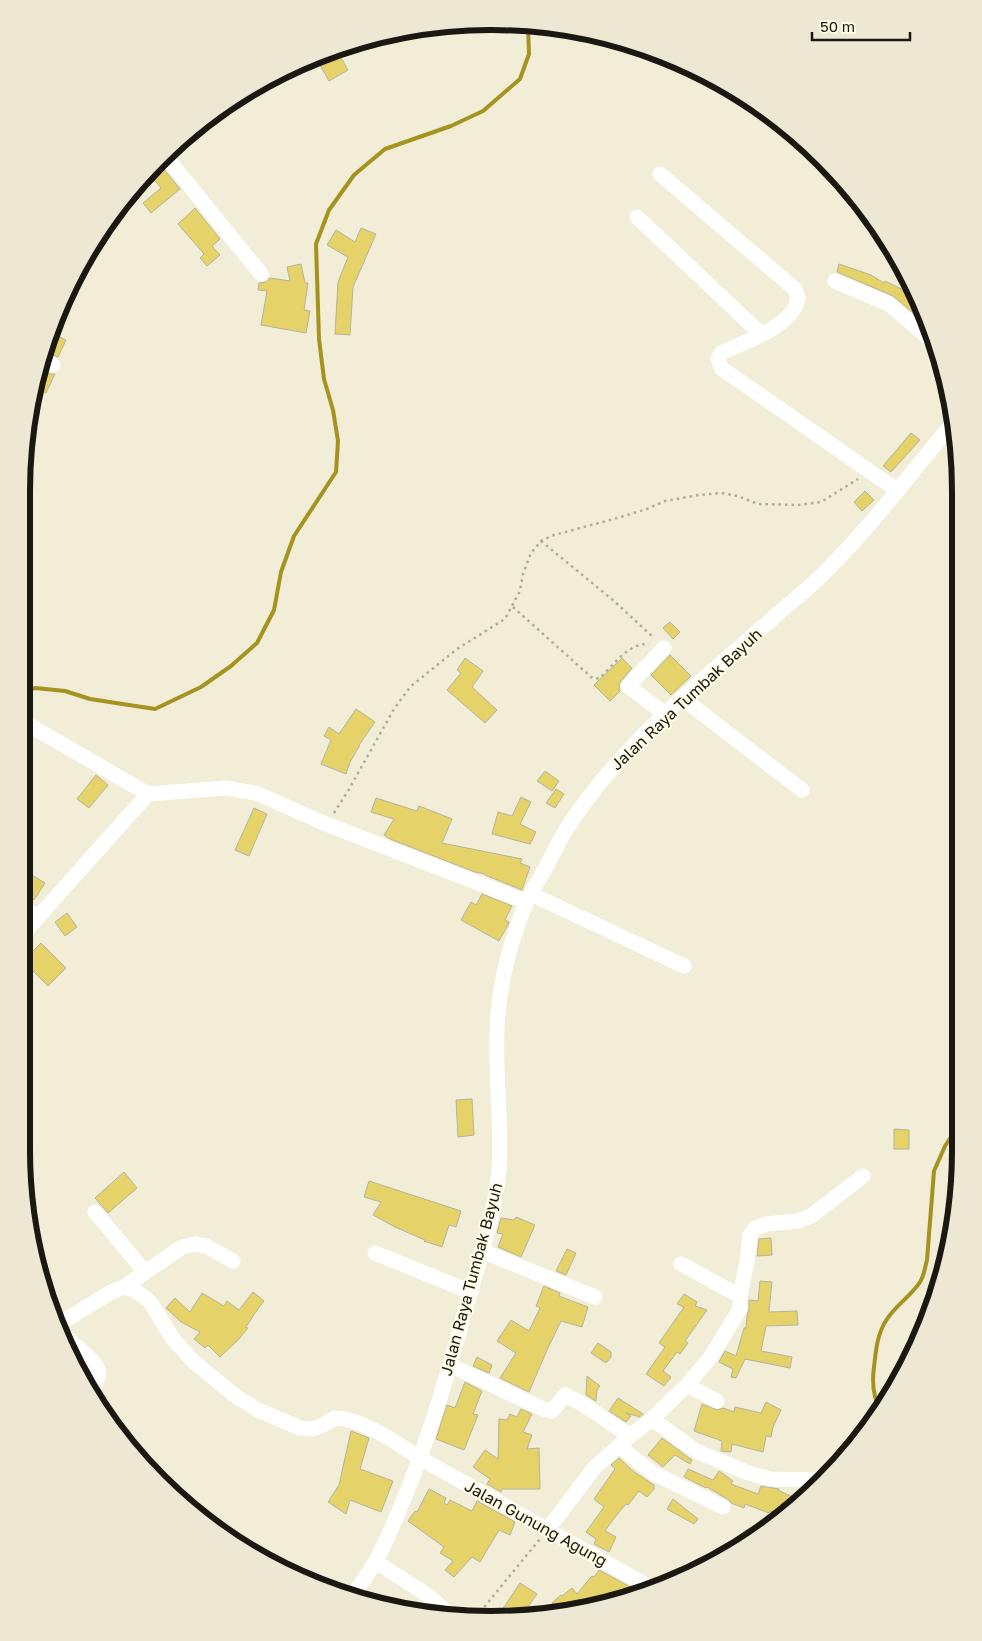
<svg xmlns="http://www.w3.org/2000/svg" width="982" height="1641" font-family="'Golos Text',sans-serif">
<style>
.lines{fill:none;stroke-linecap:round;stroke-linejoin:round}
.stream{stroke:#a5931f;stroke-width:4}
.building{fill:#e5d369;stroke:#b6b39d}
.path{stroke:#afac99;stroke-width:2.5;stroke-dasharray:2.5 4;stroke-linecap:butt}
.minor{stroke:#fff;stroke-width:15}
.labels{text-anchor:middle;dominant-baseline:central;stroke-width:4;stroke-linejoin:round;paint-order:stroke}
.street-label{font-size:16px;fill:#1a1810;stroke:#fefae4}
.rim{fill:none;stroke:#1a1810;stroke-width:6}
</style>
<rect width="100%" height="100%" fill="#f1edd6"/>
<g class="lines">
<!-- stream -->
<path class="stream" d="M22 693 35 688 65 691 90 699 155 709 201 687 231 666 257 643 274 610 281 572 294 536 336 472 338 441 333 410 324 379 319 339 316 244 329 210 354 175 385 149 451 126 483 111 520 79 529 54 528 25
M881 1411C873 1398 872 1382 874 1367 876 1350 877 1334 887 1319 896 1305 912 1295 920 1282 924 1276 925 1267 927 1260L934 1171 945 1146 951 1137 960 1131"/>
</g>
<!-- building -->
<path class="building" d="M336 49 348 70 329 81 315 56Z
M157 161 180 189 151 213 143 203 161 188 148 172Z
M195 208 220 239 212 246 220 255 207 266 200 258 204 254 178 224Z
M361 228 376 234 353 287 350 335 335 334 338 282 348 257 327 245 336 230 355 242Z
M301 264 305 283H308L304 310 310 311 306 333 261 325 267 291 258 290 259 283 266 282 270 278 290 281 287 267Z
M839 264 871 275 884 283 885 281 916 296 929 326 893 296 837 272Z
M50 332 66 340 58 357 44 351 46 340Z
M40 370 49 374H55L46 393 41 390 38 395 35 394Z
M911 433 920 440 891 472 883 466Z
M865 491 874 500 862 511 854 502Z
M670 622 680 632 673 639 663 628Z
M670 655 691 676 671 695 651 675Z
M465 658 483 671 472 687 497 710 485 723 447 690 461 673 457 670Z
M622 658 632 668 619 684 620 691 610 701 594 685Z
M356 709 375 722 359 745H360L350 762 346 774 321 764 331 740 324 736 329 727 339 734Z
M545 771 559 781 552 791 537 781Z
M96 775 108 785 89 808 77 799Z
M556 789 564 794 555 808 546 803Z
M521 797 531 802 520 824 536 832 530 844 492 834 498 812 512 816Z
M376 798 417 811 419 806 452 819 442 843 522 859 520 863 530 867 522 890 485 875V874L475 872 390 839 384 835 394 819 371 812Z
M254 808 267 814 249 856 235 850Z
M27 872 45 883 34 900 22 892V880Z
M482 894 512 906 505 920 509 922 508 925 499 941 461 920 471 902 476 905Z
M67 913 77 927 65 936 55 922Z
M41 943 66 968 48 986 23 961Z
M472 1099 474 1135 458 1137 456 1100Z
M894 1129 909 1130V1149H894Z
M124 1172 137 1188 108 1213 95 1198Z
M369 1181 461 1211 456 1227 449 1225 442 1247 424 1241 425 1240 395 1227 373 1215 381 1202 364 1197Z
M516 1217 535 1225 521 1257 498 1247 503 1234 497 1233 501 1218 514 1220Z
M771 1238 772 1255 757 1256 759 1239Z
M567 1249 576 1253 566 1275 556 1271Z
M760 1281 772 1282 769 1312 797 1311 798 1325 766 1326 761 1351 792 1357 790 1368 745 1359 736 1378 731 1377 733 1369 719 1362 725 1351 736 1356 744 1328H746L747 1316 749 1309V1300L758 1301Z
M544 1286 560 1293 559 1296 588 1307 582 1327 561 1321 547 1350 529 1392 500 1378 516 1353 497 1341 511 1320 529 1331 540 1308 536 1306Z
M253 1292 264 1301 255 1313 246 1327 248 1328 238 1340 220 1357 208 1345 205 1348 194 1339 200 1332 181 1322 166 1308 175 1298 190 1312 202 1293 224 1306 227 1301 239 1310Z
M684 1294 697 1302 695 1306 707 1310 685 1341 688 1343 680 1354 677 1352 663 1371 671 1377 664 1386 646 1374 665 1347 659 1343 684 1307 677 1304Z
M598 1343 611 1352V1357L606 1363 591 1353Z
M477 1357 492 1365 489 1373 473 1366Z
M587 1376 600 1386 597 1390 596 1401 586 1395Z
M465 1382 482 1391 473 1414 478 1415 464 1450 436 1439 447 1405 455 1408Z
M618 1398 643 1414 640 1417 626 1413 631 1416 626 1422 609 1411Z
M766 1402 781 1410 773 1427 771 1437 766 1436 763 1452 732 1444 731 1452 721 1451 722 1441 694 1431 702 1404 717 1410 723 1408 734 1412 735 1407 761 1413Z
M521 1409 532 1414 523 1432 532 1435 527 1449 539 1448 540 1489H502L501 1492 487 1484 490 1479 473 1467 485 1450 498 1459 499 1419 507 1420 510 1414 517 1417Z
M351 1431 369 1438 360 1469 393 1481 381 1512 350 1500 346 1514 328 1502 339 1485Z
M662 1438 692 1460 690 1464 675 1455 663 1467 648 1455Z
M619 1458 633 1471 654 1485V1489L647 1497 639 1491 628 1505 626 1504 615 1517 605 1531 616 1537 609 1552 594 1544 596 1539 586 1532 604 1507 594 1499 615 1469 611 1465Z
M688 1469 713 1480 719 1471 733 1481 731 1484 758 1494 761 1486 779 1489 778 1490 798 1500 783 1516 770 1511 769 1513 745 1504 744 1508 731 1503 729 1500 707 1487 706 1488 684 1477Z
M429 1489 446 1498 444 1503 447 1505 450 1500 472 1511 477 1501 488 1507 515 1522 510 1535 499 1530 480 1562 472 1557 454 1577 445 1570 453 1561 440 1553 444 1547 408 1521 415 1511 417 1512Z
M673 1499 698 1519 694 1524 667 1509Z
M599 1570 643 1594 558 1609 552 1603 561 1595 562 1596 572 1588 577 1594 592 1576 594 1577Z
M520 1583 537 1594 523 1614 496 1619Z"/>
<g class="lines">
<!-- path -->
<path class="path" d="M541 541 614 601 654 638
M513 607 591 677 596 679 601 677C613 665 630 642 649 644
M334 813 348 791 394 709 410 687 457 649 505 619 520 591 523 574 531 553 541 541 554 535 614 519 647 509 665 501 699 495 721 493 738 496 758 504 798 505 821 502 858 479
M476 1617 540 1539"/>
<!-- minor -->
<path class="minor" d="M164 154 261 274
M660 174 795 289 798 298C797 302 796 306 794 309 781 330 742 343 721 353L718 359 721 368 898 491
M637 217 761 334
M835 281 889 304 937 345
M42 360 53 365
M664 648 628 686 665 714
M682 698 802 790
M22 721 148 794
M531 894 684 966
M22 907 38 917
M22 935 148 794 225 788 256 793 326 824 527 902
M95 1212 145 1272
M482 1251 595 1297
M375 1253 471 1292
M681 1264 740 1296
M124 1287C134 1289 143 1295 151 1303L173 1339 193 1361 234 1395 258 1410 300 1428 312 1429 321 1426 335 1418 346 1419 361 1424 384 1435 420 1458 653 1589
M59 1324 111 1292 124 1287 182 1247 195 1244 206 1246 233 1261
M66 1337C74 1345 94 1359 98 1369 100 1376 96 1383 93 1388
M450 1365 543 1409 552 1411 565 1395 581 1403 630 1436
M687 1385 717 1401
M652 1419 696 1451 746 1472 769 1479 817 1480
M619 1446 653 1473 723 1507
M548 1529 595 1467 630 1436 652 1419 688 1384 710 1358 740 1309V1296L748 1255 750 1235 755 1228 766 1224 798 1221 811 1216 863 1176
M376 1562 429 1596 446 1612
M350 1597C373 1572 385 1544 398 1513 427 1446 448 1374 467 1303 479 1262 496 1211 499 1169 502 1123 495 1077 497 1031 498 992 507 953 521 916 527 899 537 883 546 867 555 851 562 834 573 819 626 741 702 680 772 619 789 603 808 590 824 573 872 526 911 472 955 421"/>
</g>
<g class="labels">
<!-- street labels -->
<g class="street-label">
<text transform="translate(686 699) rotate(-43)">Jalan Raya Tumbak Bayuh</text>
<text transform="translate(471 1279) rotate(-75)">Jalan Raya Tumbak Bayuh</text>
<text transform="translate(536 1523) rotate(29)">Jalan Gunung Agung</text>
</g>
</g>
<!-- crop -->
<path d="M0 0H982V1641H0ZM491 30H491A461 461 0 0 1 952 491V1150A461 461 0 0 1 491 1611H491A461 461 0 0 1 30 1150V491A461 461 0 0 1 491 30Z" fill="#ece8d3" fill-rule="evenodd"/>
<path class="rim" d="M491 30H491A461 461 0 0 1 952 491V1150A461 461 0 0 1 491 1611H491A461 461 0 0 1 30 1150V491A461 461 0 0 1 491 30Z"/>
<!-- scale -->
<path d="M812 32v8h98v-8" fill="none" stroke="#1a1810" stroke-width="2.5"/>
<text x="820" y="32" font-size="15" fill="#1a1810" stroke="#fefae4" stroke-width="4" paint-order="stroke">50 m</text>
</svg>
